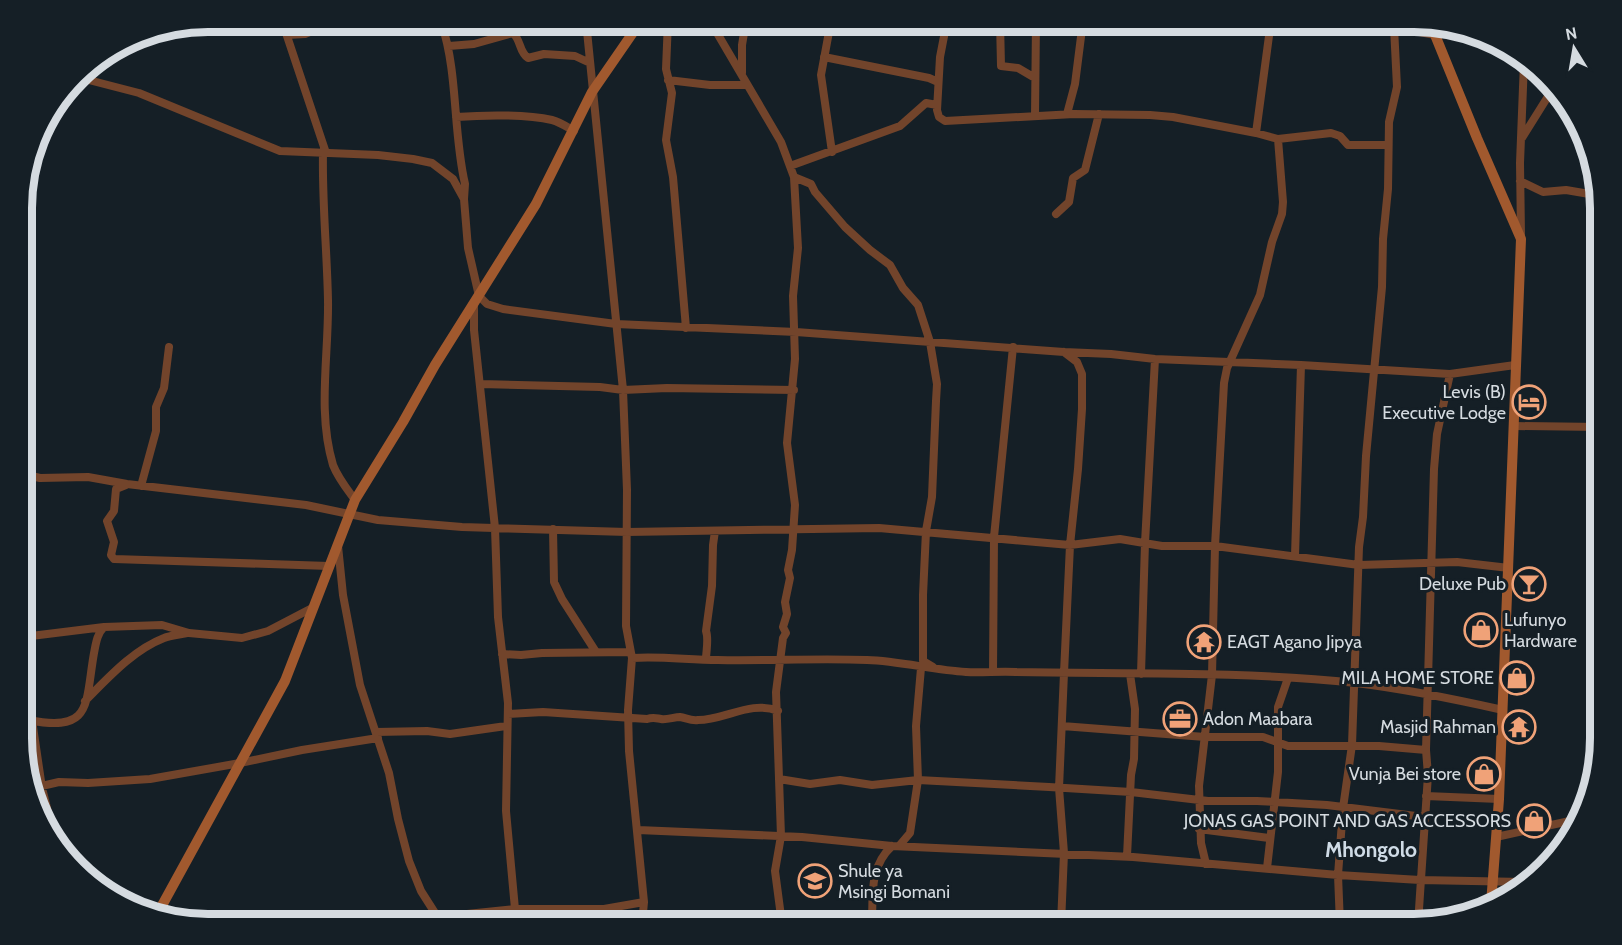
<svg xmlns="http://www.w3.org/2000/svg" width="1622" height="945" font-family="Cabin,sans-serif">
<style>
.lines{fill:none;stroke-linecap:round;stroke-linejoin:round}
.street{stroke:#72442b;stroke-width:8}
.secondary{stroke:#a1592e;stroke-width:10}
.labels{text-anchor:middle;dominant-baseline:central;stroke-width:6;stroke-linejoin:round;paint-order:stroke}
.poi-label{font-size:18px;fill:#d5dbe0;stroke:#151f26;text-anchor:end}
.quarter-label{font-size:21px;font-weight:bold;fill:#cfdbe6;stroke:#151f26}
.rim{fill:none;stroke:#d5dbe0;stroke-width:8}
</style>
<rect width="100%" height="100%" fill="#151f26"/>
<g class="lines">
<!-- street -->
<path class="street" d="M282 21 326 153
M445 21 442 25C458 73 453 133 465 184L464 199
M586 21 623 390 627 490 626 626 632 658 628 710 629 751 644 902 642 924
M668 21 666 69 672 93 666 140 673 177 686 328
M710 21 781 142 794 177 798 248 793 296 795 359 787 443 795 505 792 550 788 570 790 578 785 602 787 614 783 627 786 633 783 638 776 692 781 836 775 871 782 924
M831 21 821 75 832 152
M947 21 940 57 937 110 939 117 945 121 1074 114 1150 115 1173 117 1256 133 1278 139 1331 133 1340 136 1348 145H1388
M1000 21 1001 66 1018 68 1035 78
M1376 21 1394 27 1435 35
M287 35 305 34 317 29V21
M449 46 474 44 513 33C521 40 519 52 528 58L544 54 575 56 590 63
M824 57 929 78 938 82
M742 73V45L746 21
M77 77 139 93 280 151 378 155 413 159 432 163 453 179 464 199 468 248 479 296 487 304 503 309 616 324 796 332 1064 352 1111 354 1155 359 1301 365 1450 374 1515 365
M668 80 710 85H747
M1067 114 1075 84 1083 21
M1035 116 1036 21
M456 117C483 115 526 114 552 120 560 122 567 127 574 131
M1256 133 1271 21
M1522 138 1547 98 1554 93
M323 153C322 202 327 251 328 300 329 354 317 412 333 465 338 478 347 489 355 500
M790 166 900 126 926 103 937 105
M794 177 811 184 815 192 845 227 870 250 890 265 903 288 918 305 930 342 937 384 936 401 932 497 926 531 923 595V661L933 667
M1520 181 1543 192 1566 190 1601 196
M1056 214 1069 202 1073 178 1085 170 1099 114
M1521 235 1520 163 1524 62
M474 304V330L495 528 498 617 508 703 506 811 515 909
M481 384 600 387 623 390 667 388 794 390
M1515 426 1601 427
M23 474 40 478 88 477 127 484 306 505 378 520 462 527 627 532 879 528 1070 545 1120 539 1162 546H1215L1359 565 1457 562 1509 568
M126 485 116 489 114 511 107 521 114 542 111 555 114 559 329 566
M141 486 156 431V407L164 388 169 347
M553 529 554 582 562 599 596 652
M338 546 343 595 360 685 389 773 398 819 409 861 421 891 442 924
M1295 556 1301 365
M23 637 104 627
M502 654 521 655 542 653 630 652
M632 658C661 656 689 660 718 660 768 661 817 658 867 660 900 661 933 670 966 672 982 673 999 671 1016 672 1129 674 1243 671 1356 683 1405 689 1454 699 1503 710
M706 660C706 651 709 639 706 631L712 586 713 545 715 531
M993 672 994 537 1013 347
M1141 674 1145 543 1155 359
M85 701C108 678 133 650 164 638 171 635 179 635 187 633
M508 714 543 712 647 719C653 717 655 718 661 719 667 720 674 717 680 717 686 718 691 721 698 720 725 720 751 700 778 711
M32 720 42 788 56 844
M23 723 29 720C93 733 85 704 94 653 96 643 97 634 104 627L162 625 189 633 242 638 268 631 314 607
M1062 726 1205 737H1263L1288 746H1379L1426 750
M376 732 427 731 450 734 506 726
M779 779 810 784 840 780 872 785 918 780 1049 787 1131 792 1208 801H1257L1327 805 1424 817
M33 788 59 782 88 783 150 779 240 763 302 750 378 738
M1426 796 1499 799
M1199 829 1269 838
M638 830 802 837 892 846 1133 857 1338 875 1420 880 1524 882
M1496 837 1579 819
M899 846 910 833 918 780 916 726 921 668
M1127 856 1131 775 1134 759 1135 709 1130 674
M1206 864 1201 843 1199 786 1212 675 1215 546 1224 383 1227 368 1260 295 1272 242 1282 214 1283 202 1278 139
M81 867 93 876 98 883
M1267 868 1278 772V707L1288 678
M438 917 515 909H604L644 902
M872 924C873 895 869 867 892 846
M1061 924 1064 853 1059 788 1064 673 1070 545 1078 469 1082 409V374L1077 362 1064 352
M1340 924 1338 875 1343 808 1352 745 1359 547 1363 517 1366 456 1382 287 1383 239 1388 189 1389 122 1397 87 1394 27
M1418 924 1428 775 1426 750 1434 469 1437 434 1450 374"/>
<!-- secondary -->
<path class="secondary" d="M1431 25 1477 138 1521 239 1499 799 1491 904
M159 911 285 681 355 500 403 422 435 365 536 204 592 92 641 21"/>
</g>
<!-- icons -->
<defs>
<g id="hotel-ring" transform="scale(1.725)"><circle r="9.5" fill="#151f26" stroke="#f0a278" stroke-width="1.5"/><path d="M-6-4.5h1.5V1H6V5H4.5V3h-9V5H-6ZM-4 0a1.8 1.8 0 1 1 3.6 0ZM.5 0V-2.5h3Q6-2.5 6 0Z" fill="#f0a278"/></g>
<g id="bar-ring" transform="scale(1.725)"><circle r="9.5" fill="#151f26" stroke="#f0a278" stroke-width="1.5"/><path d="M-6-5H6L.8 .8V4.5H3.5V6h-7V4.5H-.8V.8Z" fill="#f0a278"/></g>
<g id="shop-ring" transform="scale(1.725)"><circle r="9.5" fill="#151f26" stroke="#f0a278" stroke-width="1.5"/><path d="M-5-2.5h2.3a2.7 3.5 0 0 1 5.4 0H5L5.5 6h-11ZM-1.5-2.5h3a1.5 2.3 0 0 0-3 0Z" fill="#f0a278"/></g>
<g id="temple-ring" transform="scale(1.725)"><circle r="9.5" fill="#151f26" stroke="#f0a278" stroke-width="1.5"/><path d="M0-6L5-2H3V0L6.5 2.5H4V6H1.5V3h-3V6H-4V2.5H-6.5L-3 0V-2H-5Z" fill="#f0a278"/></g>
<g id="office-ring" transform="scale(1.725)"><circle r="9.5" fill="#151f26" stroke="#f0a278" stroke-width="1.5"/><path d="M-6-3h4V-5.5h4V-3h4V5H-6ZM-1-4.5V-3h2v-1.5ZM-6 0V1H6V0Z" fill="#f0a278"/></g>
<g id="school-ring" transform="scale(1.725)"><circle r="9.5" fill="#151f26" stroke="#f0a278" stroke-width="1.5"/><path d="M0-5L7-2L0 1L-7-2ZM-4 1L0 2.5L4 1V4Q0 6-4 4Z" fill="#f0a278"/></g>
</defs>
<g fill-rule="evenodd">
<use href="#hotel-ring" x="1529" y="402"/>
<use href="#bar-ring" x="1529" y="584"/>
<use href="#shop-ring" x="1481" y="630"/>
<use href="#temple-ring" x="1204" y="642"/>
<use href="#shop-ring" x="1517" y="678"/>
<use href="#office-ring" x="1180" y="719"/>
<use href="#temple-ring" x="1519" y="727"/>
<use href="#shop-ring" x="1484" y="774"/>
<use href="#shop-ring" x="1534" y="821"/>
<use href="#school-ring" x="815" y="881"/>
</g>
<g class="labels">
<!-- poi labels -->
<g class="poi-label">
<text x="1506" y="392">Levis (B)<tspan x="1506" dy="21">Executive Lodge</tspan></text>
<text x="1506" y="584">Deluxe Pub</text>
<text x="1504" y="620" text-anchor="start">Lufunyo<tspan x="1504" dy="21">Hardware</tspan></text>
<text x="1227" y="642" text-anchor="start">EAGT Agano Jipya</text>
<text x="1494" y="678">MILA HOME STORE</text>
<text x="1203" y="719" text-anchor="start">Adon Maabara</text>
<text x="1496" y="727">Masjid Rahman</text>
<text x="1461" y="774">Vunja Bei store</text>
<text x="1511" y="821">JONAS GAS POINT AND GAS ACCESSORS</text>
<text x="838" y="871" text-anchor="start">Shule ya<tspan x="838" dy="21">Msingi Bomani</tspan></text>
</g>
<!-- quarter labels -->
<g class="quarter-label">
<text x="1371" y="849">Mhongolo</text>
</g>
</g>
<!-- crop -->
<path d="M0 0H1622V945H0ZM208 32H1414A176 176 0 0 1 1590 208V738A176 176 0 0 1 1414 914H208A176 176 0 0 1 32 738V208A176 176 0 0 1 208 32Z" fill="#151f26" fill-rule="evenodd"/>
<path class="rim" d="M208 32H1414A176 176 0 0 1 1590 208V738A176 176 0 0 1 1414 914H208A176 176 0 0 1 32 738V208A176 176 0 0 1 208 32Z"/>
<!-- north arrow -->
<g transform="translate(1574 48) rotate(349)" stroke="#151f26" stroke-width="4.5" paint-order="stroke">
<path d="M0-4.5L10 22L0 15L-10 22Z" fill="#d5dbe0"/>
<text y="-9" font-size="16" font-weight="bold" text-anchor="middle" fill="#d5dbe0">N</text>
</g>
</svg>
